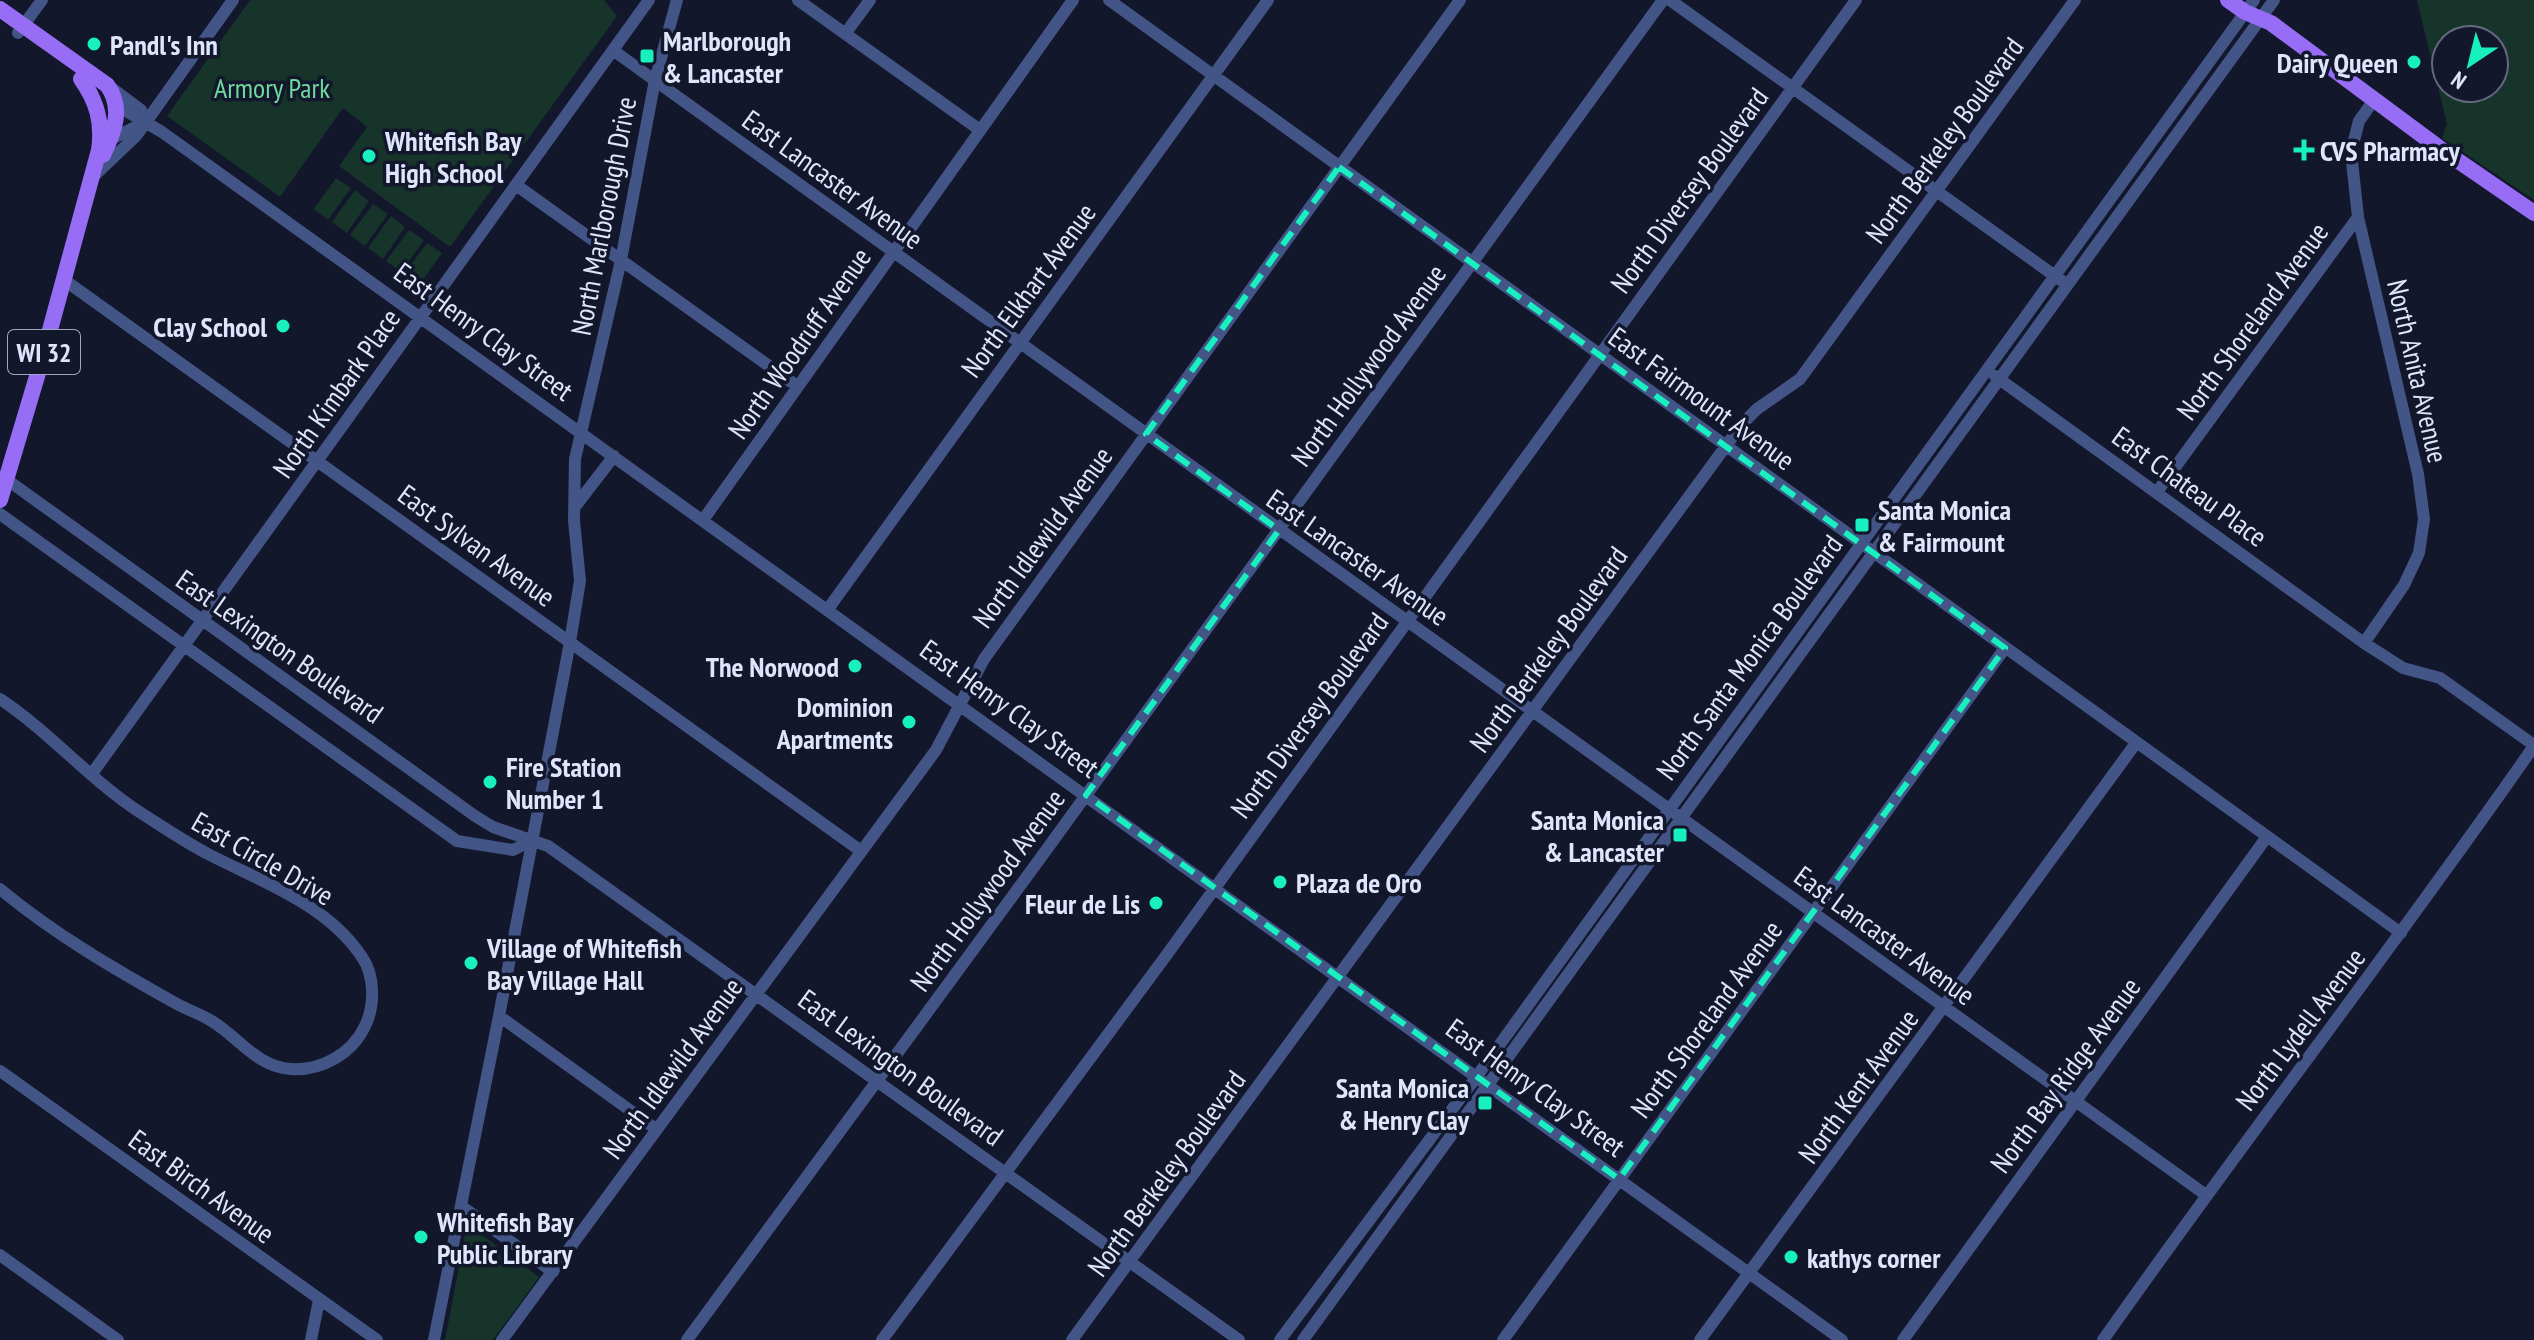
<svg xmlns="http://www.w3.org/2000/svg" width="2534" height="1340" font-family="'PT Sans Narrow',sans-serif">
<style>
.green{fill:#16342a;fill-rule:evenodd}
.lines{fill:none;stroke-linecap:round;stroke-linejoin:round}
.minor{stroke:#425586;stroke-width:12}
.major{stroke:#976df5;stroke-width:16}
.marked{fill:none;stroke:#18f0c0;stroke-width:6;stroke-dasharray:16 10;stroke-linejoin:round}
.poi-dot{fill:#18f0c0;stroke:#13172b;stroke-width:3}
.labels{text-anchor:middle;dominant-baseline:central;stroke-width:7;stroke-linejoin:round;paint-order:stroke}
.shield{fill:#13172b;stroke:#a2a7be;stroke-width:2}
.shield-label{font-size:26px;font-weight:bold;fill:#dfe5fd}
.poi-label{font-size:28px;font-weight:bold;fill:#dfe5fd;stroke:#13172b;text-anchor:start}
.park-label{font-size:28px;fill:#6eda9c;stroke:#13172b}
.street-label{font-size:28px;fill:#dfe5fd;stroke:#13172b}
</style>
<rect width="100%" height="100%" fill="#13172b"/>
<!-- green -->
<path class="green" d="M250 0H604L617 16 450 247 339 166 367 127 343 108 280 197 167 116Z
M2417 0H2534V200L2442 138 2447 124ZM2446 40H2494V88H2446Z
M336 178 351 188 328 220 314 209Z
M355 190 369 201 347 233 332 222Z
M373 204 388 214 365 246 350 235Z
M391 216 405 227 383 259 368 248Z
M409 230 424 240 401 272 386 261Z
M427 243 442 253 419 285 404 274Z
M467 1224 539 1277 493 1340H445Z"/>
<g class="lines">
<!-- minor -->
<path class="minor" d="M798 0 980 130
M1109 0 2401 933
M1670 0 2062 281
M18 33 42 0
M845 34 870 0
M614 51 2206 1195
M109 86 141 110 146 122
M116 105 162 132 1842 1340
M109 140 146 122
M94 176 136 136 233 0
M516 185 797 386
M63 279 861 851
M1995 376 2364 643 2403 668 2440 678 2534 745
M6 479 475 816 493 827 548 846 1239 1340
M2157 492 2358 217
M574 508 614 456
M0 514 457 841 513 850 531 841
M703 520 1073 0
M828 609 1268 0
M2364 643 2404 585 2419 553 2424 519 2418 474 2358 217 2351 152 2359 121 2374 100
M0 699C50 732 90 780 141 813 163 827 185 842 208 854 262 882 327 904 362 957 375 976 375 1006 365 1026 352 1054 321 1071 291 1069 256 1067 238 1036 210 1020 200 1014 188 1010 177 1004 116 970 54 934 0 889
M91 775 649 0
M499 1016 656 1129
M0 1071 377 1340
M461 1206 553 1272
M0 1255 118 1340
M311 1340 319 1300
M434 1340 499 1016 570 642 580 581 574 521 575 459 621 260 655 80 677 0
M502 1340 936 750 984 659 1460 0
M687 1340 1039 860 1663 0
M882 1340 1168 953 1856 0
M1072 1340 1742 424 1757 409 1800 379 2075 0
M1280 1340 1477 1076 2254 0
M1303 1340 2274 0
M1503 1340 2005 648
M1700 1340 2136 743
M1903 1340 2266 838
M2103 1340C2244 1140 2394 947 2534 746"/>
<!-- major -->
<path class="major" d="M2228 0 2245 12 2271 23 2438 147 2534 213
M0 9 107 85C124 108 114 132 103 155
M0 500 41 363 99 150C103 123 97 101 81 79"/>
</g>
<!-- marked area -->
<path class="marked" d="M1339 167 2005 648 1619 1179 1086 795 1279 530 1146 434Z"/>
<!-- markers -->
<g class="poi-dot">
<circle cx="94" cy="44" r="8"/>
<rect x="639" y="48" width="16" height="16" rx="4"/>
<circle cx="2414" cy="62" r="8"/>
<path d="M2300 138h8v8h8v8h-8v8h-8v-8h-8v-8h8z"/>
<circle cx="369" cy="156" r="8"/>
<circle cx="283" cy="326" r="8"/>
<rect x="1854" y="517" width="16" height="16" rx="4"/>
<circle cx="855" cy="666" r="8"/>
<circle cx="909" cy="722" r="8"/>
<circle cx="490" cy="782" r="8"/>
<rect x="1672" y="827" width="16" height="16" rx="4"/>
<circle cx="1280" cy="882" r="8"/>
<circle cx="1156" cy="903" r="8"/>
<circle cx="471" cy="963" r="8"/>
<rect x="1477" y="1095" width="16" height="16" rx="4"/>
<circle cx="421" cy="1237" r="8"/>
<circle cx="1791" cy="1257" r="8"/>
</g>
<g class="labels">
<!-- shield labels -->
<rect class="shield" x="8" y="330" width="72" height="44" rx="6"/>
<g class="shield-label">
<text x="44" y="352">WI 32</text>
</g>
<!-- poi labels -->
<g class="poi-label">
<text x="663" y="40">Marlborough<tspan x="663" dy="32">&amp; Lancaster</tspan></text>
<text x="110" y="44">Pandl's Inn</text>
<text x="2398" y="62" text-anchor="end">Dairy Queen</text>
<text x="385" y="140">Whitefish Bay<tspan x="385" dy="32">High School</tspan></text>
<text x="2320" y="150">CVS Pharmacy</text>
<text x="267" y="326" text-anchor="end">Clay School</text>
<text x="1878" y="509">Santa Monica<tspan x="1878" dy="32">&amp; Fairmount</tspan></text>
<text x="839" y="666" text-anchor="end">The Norwood</text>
<text x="893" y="706" text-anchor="end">Dominion<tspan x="893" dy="32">Apartments</tspan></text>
<text x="506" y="766">Fire Station<tspan x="506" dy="32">Number 1</tspan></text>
<text x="1664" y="819" text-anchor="end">Santa Monica<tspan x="1664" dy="32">&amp; Lancaster</tspan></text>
<text x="1296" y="882">Plaza de Oro</text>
<text x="1140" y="903" text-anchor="end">Fleur de Lis</text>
<text x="487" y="947">Village of Whitefish<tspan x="487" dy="32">Bay Village Hall</tspan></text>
<text x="1469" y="1087" text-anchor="end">Santa Monica<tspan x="1469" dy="32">&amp; Henry Clay</tspan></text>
<text x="437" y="1221">Whitefish Bay<tspan x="437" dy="32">Public Library</tspan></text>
<text x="1807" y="1257">kathys corner</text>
</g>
<!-- park labels -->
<g class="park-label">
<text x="272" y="87">Armory Park</text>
</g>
<!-- street labels -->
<g class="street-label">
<text transform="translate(1944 140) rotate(-54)">North Berkeley Boulevard</text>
<text transform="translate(833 179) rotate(36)">East Lancaster Avenue</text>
<text transform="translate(1689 190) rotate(-54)">North Diversey Boulevard</text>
<text transform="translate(603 216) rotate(-79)">North Marlborough Drive</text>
<text transform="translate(1028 290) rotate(-54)">North Elkhart Avenue</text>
<text transform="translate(2252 321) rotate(-54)">North Shoreland Avenue</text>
<text transform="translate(484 331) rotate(36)">East Henry Clay Street</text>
<text transform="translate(799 343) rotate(-55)">North Woodruff Avenue</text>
<text transform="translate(1368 365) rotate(-54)">North Hollywood Avenue</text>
<text transform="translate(2418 371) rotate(77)">North Anita Avenue</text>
<text transform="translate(336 393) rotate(-55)">North Kimbark Place</text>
<text transform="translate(1702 398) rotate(36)">East Fairmount Avenue</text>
<text transform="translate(2190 486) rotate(36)">East Chateau Place</text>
<text transform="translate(1042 537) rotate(-54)">North Idlewild Avenue</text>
<text transform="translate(477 545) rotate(36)">East Sylvan Avenue</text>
<text transform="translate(1358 557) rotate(35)">East Lancaster Avenue</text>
<text transform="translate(280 646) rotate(35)">East Lexington Boulevard</text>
<text transform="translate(1548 649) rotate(-54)">North Berkeley Boulevard</text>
<text transform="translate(1749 657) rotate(-54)">North Santa Monica Boulevard</text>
<text transform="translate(1010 708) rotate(36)">East Henry Clay Street</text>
<text transform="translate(1309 715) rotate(-54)">North Diversey Boulevard</text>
<text transform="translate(263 858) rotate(30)">East Circle Drive</text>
<text transform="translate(987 890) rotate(-54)">North Hollywood Avenue</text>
<text transform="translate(1885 935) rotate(36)">East Lancaster Avenue</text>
<text transform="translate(1706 1019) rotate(-54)">North Shoreland Avenue</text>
<text transform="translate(2300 1029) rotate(-53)">North Lydell Avenue</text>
<text transform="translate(901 1067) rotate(36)">East Lexington Boulevard</text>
<text transform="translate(672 1068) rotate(-54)">North Idlewild Avenue</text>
<text transform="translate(2065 1075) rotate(-54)">North Bay Ridge Avenue</text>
<text transform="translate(1858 1086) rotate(-54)">North Kent Avenue</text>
<text transform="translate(1536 1087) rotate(36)">East Henry Clay Street</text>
<text transform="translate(1166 1173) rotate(-54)">North Berkeley Boulevard</text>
<text transform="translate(202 1186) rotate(36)">East Birch Avenue</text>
</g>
</g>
<!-- north arrow -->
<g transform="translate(2470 64) rotate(215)"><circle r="38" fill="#13172b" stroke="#65697f" stroke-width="2"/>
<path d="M0-6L14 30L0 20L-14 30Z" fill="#18f0c0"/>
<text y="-12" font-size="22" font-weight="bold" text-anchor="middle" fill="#dfe5fd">N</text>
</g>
</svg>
